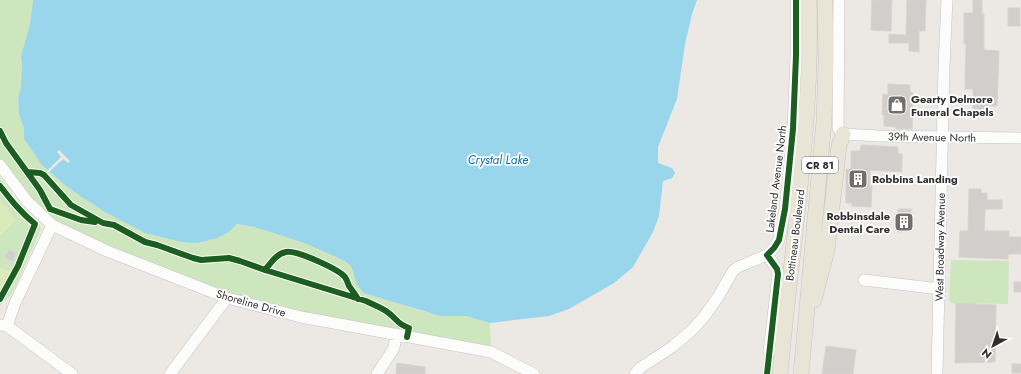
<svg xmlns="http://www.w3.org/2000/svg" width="1021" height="374" font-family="Jost,sans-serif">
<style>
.green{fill:#cee6be}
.pitch{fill:#d9eabb}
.water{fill:#99d6ec}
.pier{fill:#ece8e4}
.building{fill:#d1cecb;stroke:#d7d4d0}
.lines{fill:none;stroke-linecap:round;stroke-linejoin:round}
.minor-casing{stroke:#c5c4c5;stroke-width:12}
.major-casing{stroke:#c6c5c4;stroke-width:16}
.minor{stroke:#fcfcfb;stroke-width:11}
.major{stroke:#e8e4d6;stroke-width:15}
.cycleway-casing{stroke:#fff;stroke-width:8}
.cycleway{stroke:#1b5e20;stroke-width:6}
.labels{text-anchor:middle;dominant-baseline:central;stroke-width:3.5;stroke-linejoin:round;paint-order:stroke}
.shield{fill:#fff;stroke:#6d6d6d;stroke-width:1}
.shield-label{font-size:10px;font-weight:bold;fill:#2e2e2e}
.poi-label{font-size:11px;font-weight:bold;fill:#2e2e2e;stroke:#fff;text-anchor:start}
.street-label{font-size:11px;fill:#2e2e2e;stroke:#fff}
.water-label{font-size:12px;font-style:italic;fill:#0d6fa3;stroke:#fff}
</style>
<rect width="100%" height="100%" fill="#ece8e4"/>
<!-- green -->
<path class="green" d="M0 0H33L30 24 21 56 22 66 21 87 18 99 19 114 24 128V139L42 165 66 186 83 198 105 212 123 221 229 232 237 224 254 227 283 236 307 244 345 261 351 266 357 285 398 303 421 311 440 316H466L490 323 491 352 227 298 52 225 0 165Z
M0 178C8 190 16 200 25 210 32 217 39 220 41 229L13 292 0 306Z
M951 260 1009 261 1008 304 951 303 949 299Z"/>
<!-- pitch -->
<path class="pitch" d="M0 200 16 220 0 236Z
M0 267 11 272 0 293Z"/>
<!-- water -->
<path class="water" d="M33 0H697L692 14 685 44 677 99 658 147V163L672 168 675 173 672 178 663 181 659 216 653 232 633 267 614 283 569 309 549 316 490 323 466 316H440L364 293 357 285 351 266 345 261 307 244 283 236 254 227 237 224 229 232 217 238 198 243 182 242 145 233 105 212 83 198 66 186 42 165 24 139V128L19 114 18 98 21 87 22 66 21 56 30 24Z"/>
<!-- pier -->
<path class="pier" d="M59 150 70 161 68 163 63 159 48 173 46 172 61 157 57 152Z"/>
<!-- building -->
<path class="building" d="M872 0H892L891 31 871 30Z
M907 0H926L925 31H919V52L909 51V43H889V34L906 35Z
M973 0H982V14H984V50L999 51 997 106H986V114H973V89H965L966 44H964V13H973Z
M1008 8H1020V26H1008Z
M888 84 910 85V92L913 93 912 129H896V127L884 126V115H882L883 94 888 95Z
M861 145 898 147V154H902V172L870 170V186H872L871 207 852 206V203H846V169H851V151H860Z
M969 189H981V193H987V200H1002V209H985L984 231H1009V237H1021V254H1008V259L959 257 960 231H968Z
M898 209H911V219H909L910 226H908V231L898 232Z
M9 250 16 254 12 261 5 257Z
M1014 282H1021V292H1014Z
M956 303 996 305 995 362 955 363Z
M826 346 856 350 853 374H822Z
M397 363 425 367V374H396Z
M1012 364H1021V373H1012Z"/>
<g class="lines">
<!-- minor casing -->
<g class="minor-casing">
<path id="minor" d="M839 0 838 128 843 134 879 136 1021 138
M0 165 27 201 52 225 107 251 227 298 301 317 491 352 534 374
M864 280 940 289
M0 325 7 326 15 303 52 225
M7 326 72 374
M769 352 778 274 777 269 767 255 774 248 779 240 785 209 793 129 796 56V0
M170 374 227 298
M377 374 394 348 396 334
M635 374 640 368 672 347 691 331 703 318 718 297 733 271 738 267 767 255
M937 374 944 66 947 0"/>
</g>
<!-- major casing -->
<g class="major-casing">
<path id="major" d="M814 300 827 250 839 146 843 134
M780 374C791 249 813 126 809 0
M801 374 824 121 826 62 825 0"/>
</g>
<!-- minor -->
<use href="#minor" class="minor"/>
<!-- major -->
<use href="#major" class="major"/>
<!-- cycleway casing -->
<g class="cycleway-casing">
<path id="cycleway" d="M0 131 6 143 27 172 40 173 44 175 71 205 103 223 114 225 145 242 157 245 193 258 201 260 229 258 240 261 265 270 366 301C372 304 380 307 386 311 397 318 396 324 409 328L407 337
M27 172 40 190 50 209 81 220 95 222
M0 186C11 200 21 213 35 224L18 266 0 299
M265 270C271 263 276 254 286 252 297 250 338 269 345 277 347 280 348 283 349 286 352 290 355 294 358 299
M767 374 778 274 777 269 767 255 774 248 779 240 785 209 793 129 796 56V0"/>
</g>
<!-- cycleway -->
<use href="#cycleway" class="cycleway"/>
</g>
<!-- icons -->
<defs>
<g id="shop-square" transform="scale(1)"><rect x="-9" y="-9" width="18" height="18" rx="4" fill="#706f6e" stroke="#fff"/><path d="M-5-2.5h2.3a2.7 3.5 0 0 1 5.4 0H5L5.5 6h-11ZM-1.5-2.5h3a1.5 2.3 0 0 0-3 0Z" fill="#fff"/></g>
<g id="building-square" transform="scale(1)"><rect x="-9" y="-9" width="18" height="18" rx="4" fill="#706f6e" stroke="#fff"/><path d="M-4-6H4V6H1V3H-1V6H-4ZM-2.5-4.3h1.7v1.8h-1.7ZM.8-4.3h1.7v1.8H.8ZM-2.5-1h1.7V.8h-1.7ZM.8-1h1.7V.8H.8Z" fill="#fff"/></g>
</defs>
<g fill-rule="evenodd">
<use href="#shop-square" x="897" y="105"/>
<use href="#building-square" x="858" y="179"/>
<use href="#building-square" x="904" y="222"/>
</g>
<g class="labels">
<!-- shield labels -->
<rect class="shield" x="802" y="157" width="36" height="16" rx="3"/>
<g class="shield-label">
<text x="820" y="165">CR 81</text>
</g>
<!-- poi labels -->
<g class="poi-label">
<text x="911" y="99">Gearty Delmore<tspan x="911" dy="13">Funeral Chapels</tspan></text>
<text x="872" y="179">Robbins Landing</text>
<text x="890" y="216" text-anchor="end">Robbinsdale<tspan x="890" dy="13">Dental Care</tspan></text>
</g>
<!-- street labels -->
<g class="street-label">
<text transform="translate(932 137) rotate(1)">39th Avenue North</text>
<text transform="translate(776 179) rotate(-83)">Lakeland Avenue North</text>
<text transform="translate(795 235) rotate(-83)">Bottineau Boulevard</text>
<text transform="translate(940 247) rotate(-89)">West Broadway Avenue</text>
<text transform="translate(251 303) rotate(16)">Shoreline Drive</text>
</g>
<!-- water labels -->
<g class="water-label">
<text x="498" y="160">Crystal Lake</text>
</g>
</g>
<!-- north arrow -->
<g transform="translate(993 346) rotate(220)" stroke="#ffffff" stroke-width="3" paint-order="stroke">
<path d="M0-3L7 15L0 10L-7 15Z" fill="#2e2e2e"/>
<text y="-6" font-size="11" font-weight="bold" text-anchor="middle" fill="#2e2e2e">N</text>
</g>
</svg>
